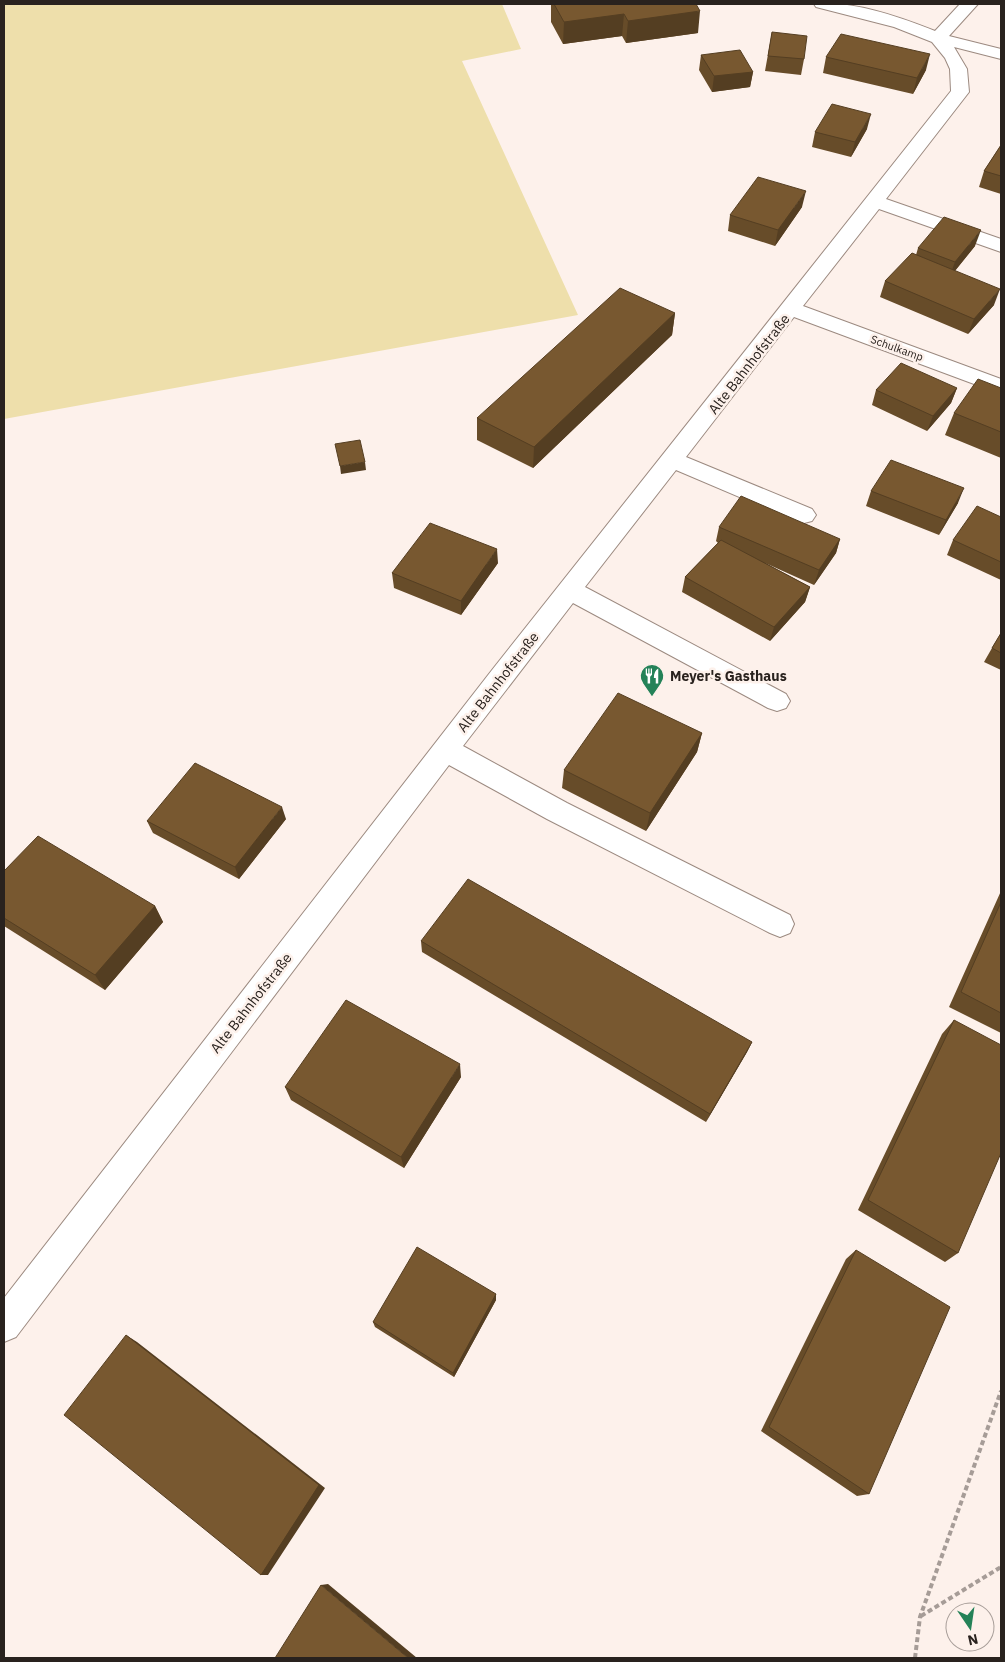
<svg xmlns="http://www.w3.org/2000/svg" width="1005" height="1662" font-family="'IBM Plex Sans',sans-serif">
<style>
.green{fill:#eedfab}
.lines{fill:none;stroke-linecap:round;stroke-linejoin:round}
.minor-casing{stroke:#9c8a80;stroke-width:2}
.path{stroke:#a69c97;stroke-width:4;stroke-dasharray:5 3;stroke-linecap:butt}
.minor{fill:#fff;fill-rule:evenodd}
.wall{fill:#674c29}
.shaded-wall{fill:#543e22}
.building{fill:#785830;stroke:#543e22}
.labels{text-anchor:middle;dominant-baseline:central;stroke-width:5;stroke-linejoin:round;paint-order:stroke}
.far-street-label{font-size:11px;fill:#29221e;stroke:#fdf1eb}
.street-label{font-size:14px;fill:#29221e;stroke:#fdf1eb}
.poi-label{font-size:14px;font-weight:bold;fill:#29221e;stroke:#fdf1eb;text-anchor:start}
</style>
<rect width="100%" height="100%" fill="#fdf1eb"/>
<!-- green -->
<path class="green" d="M4 4H502L521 49 462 61 578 315 4 419Z"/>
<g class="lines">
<!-- minor casing -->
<g class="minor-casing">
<path id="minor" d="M814 4C854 1 897 16 935 31L960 4H978L949 36 1001 49V59L954 47 967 69 969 92 886 199 1001 239V252L879 209 803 306 1001 379V394L794 317 686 457 812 509 816 515 812 521 804 523 796 521 676 470 585 587 786 694 790 701 786 708 777 711 768 708 573 603 463 746 567 803 790 915 794 924 790 933 780 937 770 933 547 819 449 765 16 1337 4 1342V1298L492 670 951 91 950 69 945 58 932 42 894 27 816 7Z"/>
</g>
<!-- path -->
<path class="path" d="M921 1616 1001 1567
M915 1658 920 1617 1001 1391"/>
<!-- minor -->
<use href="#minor" class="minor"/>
</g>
<!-- wall -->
<path class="wall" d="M551 4H696L698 33 626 43 622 36 563 44 551 22Z
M772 32 804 59 801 75 765 71Z
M701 55 753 72 750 87 712 92 699 70Z
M826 57 926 70 913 94 823 73Z
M867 129 851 157 812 147 815 132Z
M1001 145V194L979 187 984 171Z
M802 207 775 246 728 231 730 215Z
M975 246 955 271 994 305 968 334 880 297 885 281 916 255 918 248Z
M675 313 672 335 533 468 477 440V418Z
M957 388 951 403 927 431 872 405 876 390Z
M1001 388V458L945 435 954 413Z
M871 491 958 503 939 535 866 506Z
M1001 517V580L947 555 953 540Z
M719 527 840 539 836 553 814 585 765 563 810 587 805 602 770 641 682 592 685 577 718 543 716 541Z
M498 563 461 615 394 588 392 573Z
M1001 633V670L984 662 992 648Z
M702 733 697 752 646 831 562 788 564 770Z
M286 819 239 879 153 833 147 821Z
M4 871 155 906 163 922 105 990 4 926Z
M1001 891V1033L949 1007Z
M421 941 752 1042 747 1052 706 1122 422 952Z
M954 1020 958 1253 945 1262 858 1210 942 1034Z
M461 1077 404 1168 291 1100 285 1087Z
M856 1250 869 1494 857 1496 761 1431 846 1259Z
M496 1294V1300L454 1377 375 1327 373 1322Z"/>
<!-- shaded-wall -->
<path class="shaded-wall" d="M700 11 698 33 626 43 628 21Z
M624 14 622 36 563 44 564 22Z
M930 54 926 70 913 94 917 78Z
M753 72 750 87 712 92 714 76Z
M871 114 867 129 851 157 855 142Z
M806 191 802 207 775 246 778 230Z
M981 230 975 246 949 278 955 262Z
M1000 289 994 305 968 334 974 319Z
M675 313 672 335 533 468 534 447Z
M957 388 951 403 927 431 933 416Z
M365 462 366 470 341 474 340 466Z
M964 488 958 503 939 535 946 520Z
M840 539 836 553 814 585 819 570Z
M497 549 498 563 461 615V601Z
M810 587 805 602 770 641 774 627Z
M702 733 697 752 646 831 650 813Z
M282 807 286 819 239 879 235 867Z
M155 906 163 922 105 990 95 975Z
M752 1042 747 1052 706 1122 710 1114Z
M460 1064 461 1077 404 1168 401 1157Z
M496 1294V1300L454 1377 453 1373Z
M126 1335 137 1342 325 1488 268 1575H261Z
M328 1584 417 1658H408L321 1585Z"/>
<!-- building -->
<path class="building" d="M554 4H696L700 11 628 21 624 14 564 22Z
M772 32 807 36 804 59 768 56Z
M841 34 930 54 917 78 826 57Z
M740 50 753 72 714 76 701 55Z
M832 104 871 114 855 142 815 132Z
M1001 145V176L984 171Z
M758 177 806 191 778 230 730 215Z
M944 217 981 230 955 262 918 248Z
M912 253 1000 289 974 319 885 281Z
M620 288 675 313 534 447 477 418Z
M901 363 957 388 933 416 876 390Z
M978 379 1001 388V432L954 413Z
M360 440 365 462 340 466 335 444Z
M891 460 964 488 946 520 871 491Z
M741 496 840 539 819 570 719 527Z
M977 506 1001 517V562L953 540Z
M430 523 497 549 461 601 392 573Z
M721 540 810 587 774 627 685 577Z
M1001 633V653L992 648Z
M618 693 702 733 650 813 564 770Z
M195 763 282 807 235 867 147 821Z
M38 836 155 906 95 975 4 918V871Z
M468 879 752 1042 710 1114 421 941Z
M1001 902V1013L961 992Z
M346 1000 460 1064 401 1157 285 1087Z
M954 1020 1001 1045V1153L958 1253 868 1200Z
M417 1247 496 1294 453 1373 373 1322Z
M856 1250 950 1307 869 1494 769 1427Z
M126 1335 319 1485 261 1575 64 1415Z
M321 1585 408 1658H275Z"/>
<!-- icons -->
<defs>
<g id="restaurant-pin" transform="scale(1.25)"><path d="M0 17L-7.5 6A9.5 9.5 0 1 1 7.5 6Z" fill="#248258" stroke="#fdf1eb"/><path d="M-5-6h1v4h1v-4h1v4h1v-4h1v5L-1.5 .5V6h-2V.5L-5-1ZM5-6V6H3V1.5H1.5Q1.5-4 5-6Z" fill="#fff"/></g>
</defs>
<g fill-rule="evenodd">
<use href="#restaurant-pin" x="652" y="676"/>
</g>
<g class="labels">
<!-- far-street labels -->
<g class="far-street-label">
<text transform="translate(897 348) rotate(20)">Schulkamp</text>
</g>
<!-- street labels -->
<g class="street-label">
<text transform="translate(749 364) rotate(-52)">Alte Bahnhofstraße</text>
<text transform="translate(498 682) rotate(-52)">Alte Bahnhofstraße</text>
<text transform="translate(251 1003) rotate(-52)">Alte Bahnhofstraße</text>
</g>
<!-- poi labels -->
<g class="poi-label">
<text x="670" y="676">Meyer's Gasthaus</text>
</g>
</g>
<!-- border -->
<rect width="1005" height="1662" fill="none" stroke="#29221e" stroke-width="10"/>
<!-- north arrow -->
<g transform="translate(970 1627) rotate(167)"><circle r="24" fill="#fdf1eb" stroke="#a89e99"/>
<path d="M0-4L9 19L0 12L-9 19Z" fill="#248258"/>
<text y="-8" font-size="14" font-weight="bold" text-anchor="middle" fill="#29221e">N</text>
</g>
</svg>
